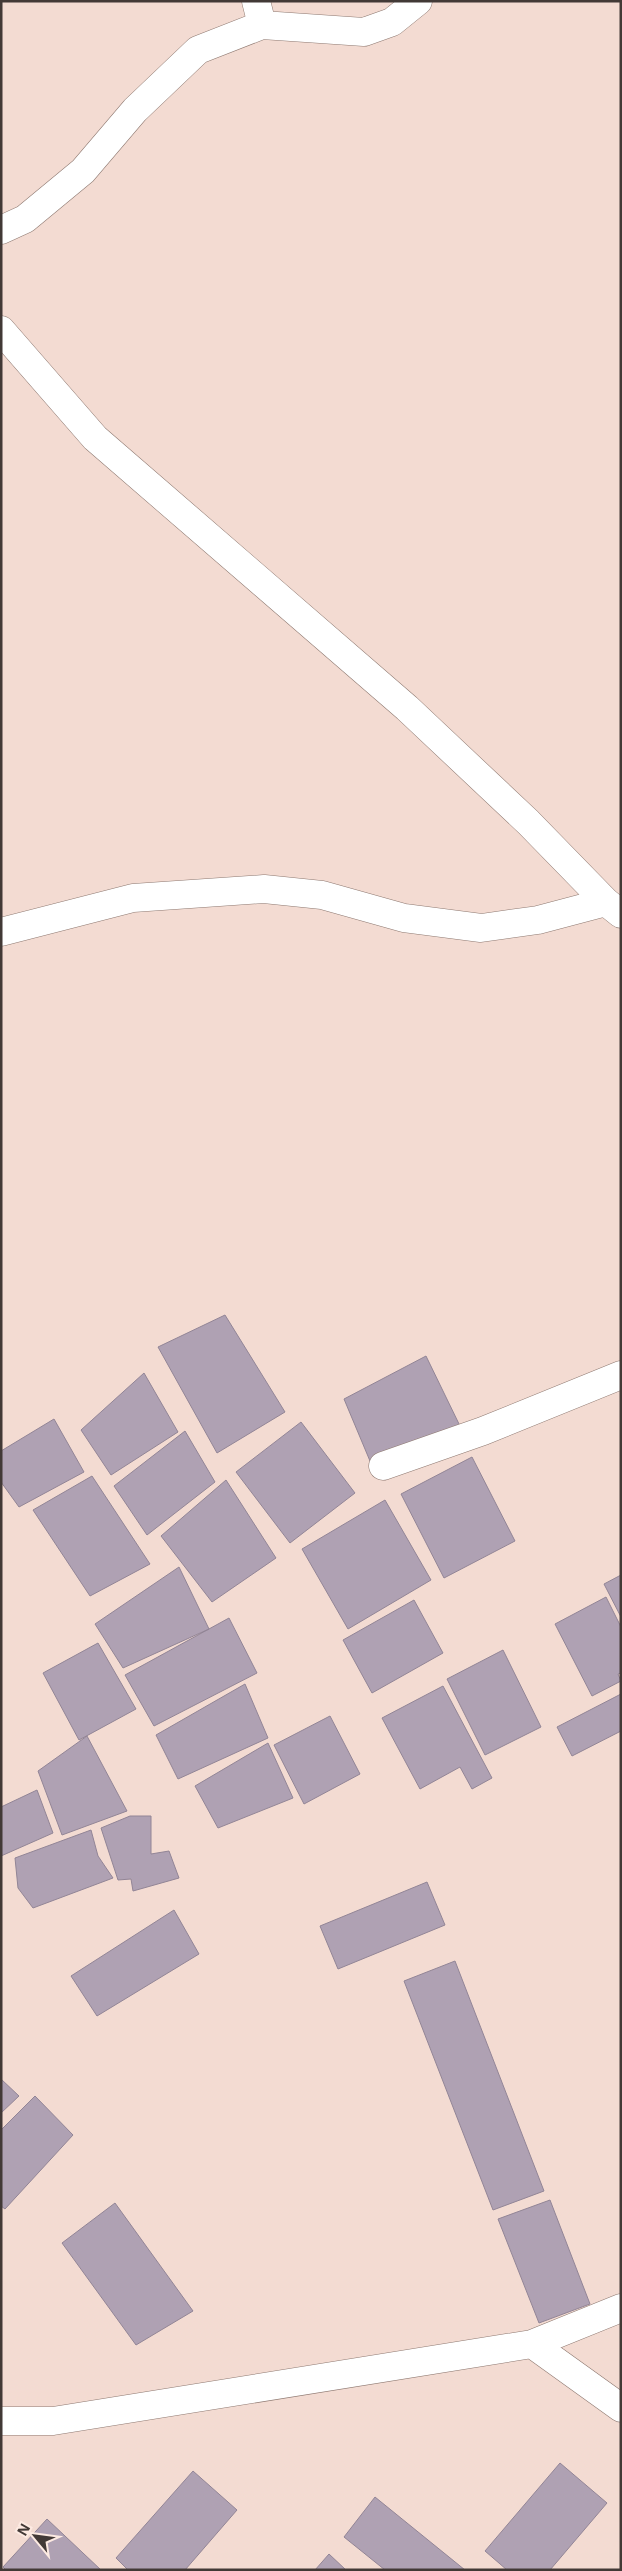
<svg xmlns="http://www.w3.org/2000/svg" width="622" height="2571" font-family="'Open Sans',sans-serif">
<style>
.building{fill:#afa1b3;stroke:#928596}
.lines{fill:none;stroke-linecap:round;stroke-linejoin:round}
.street-casing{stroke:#8e7971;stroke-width:29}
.street{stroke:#fff;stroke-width:28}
</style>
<rect width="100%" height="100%" fill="#f3dbd2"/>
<!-- building -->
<path class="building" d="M225 1315 285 1412 217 1453 158 1347Z
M426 1356 460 1426 370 1461 344 1399Z
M144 1373 178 1432 111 1475 81 1430Z
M54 1419 84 1472 19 1507 1 1482V1451Z
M301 1422 355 1493 290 1543 236 1472Z
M185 1431 215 1482 147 1535 114 1486Z
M472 1457 515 1541 444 1578 401 1494Z
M92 1476 150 1564 90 1596 33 1510Z
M226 1480 276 1558 212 1602 161 1536Z
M385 1500 431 1580 348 1629 302 1549Z
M179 1567 209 1629 123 1668 95 1624Z
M621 1575V1617L604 1584Z
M606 1597 621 1627V1673L618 1674 621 1681 592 1696 555 1624Z
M414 1600 443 1653 372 1693 343 1640Z
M229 1618 257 1673 154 1726 125 1675Z
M98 1643 136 1709 79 1740 43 1673Z
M503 1650 541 1727 485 1755 447 1679Z
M245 1684 268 1738 178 1779 156 1735Z
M443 1686 492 1778 472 1789 460 1767 420 1789 382 1718Z
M621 1694V1731L572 1756 557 1727Z
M330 1716 360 1774 304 1804 274 1745Z
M87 1736 127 1811 62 1835 38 1771Z
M268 1743 293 1798 218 1828 195 1786Z
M37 1790 53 1833 1 1856V1807Z
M130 1816H151V1854L169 1851 179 1878 133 1891 131 1879 118 1880 101 1828Z
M91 1830 98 1856 113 1878 33 1908 18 1888 15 1858Z
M427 1882 445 1925 338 1969 320 1926Z
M174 1910 199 1954 97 2016 71 1976Z
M455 1961 544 2191 493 2210 404 1981Z
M1 2079 19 2096 1 2113Z
M35 2096 73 2135 5 2209 1 2206V2130Z
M550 2200 590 2304 539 2323 498 2219Z
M115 2203 193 2311 136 2345 62 2243Z
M560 2463 607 2503 550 2570H507L485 2551Z
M193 2471 237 2510 185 2570H128L116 2558Z
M375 2497 465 2570H385L344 2537Z
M47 2519 101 2570H6L3 2567Z
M329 2554 346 2570H315Z"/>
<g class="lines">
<!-- street casing -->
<g class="street-casing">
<path id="street" d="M256 1 262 25
M1 230 25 219 83 171 135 110 198 50 262 25 364 32 392 22 418 1
M1 330 95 438 407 708 528 822 606 902 621 914
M1 932 133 898 264 889 322 895 404 918 481 928 538 920 606 902
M383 1466 483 1431 621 1375
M532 2344 621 2408
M1 2421H53L532 2344 621 2308"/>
</g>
<!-- street -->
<use href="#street" class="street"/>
</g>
<!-- border -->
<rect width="622" height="2571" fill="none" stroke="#423936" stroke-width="5"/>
<!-- north arrow -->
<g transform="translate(35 2536) rotate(299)" stroke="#fdeae2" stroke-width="4" paint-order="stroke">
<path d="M0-4L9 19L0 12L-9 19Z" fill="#423936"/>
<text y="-8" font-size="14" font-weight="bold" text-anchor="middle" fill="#423936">N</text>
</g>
</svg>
